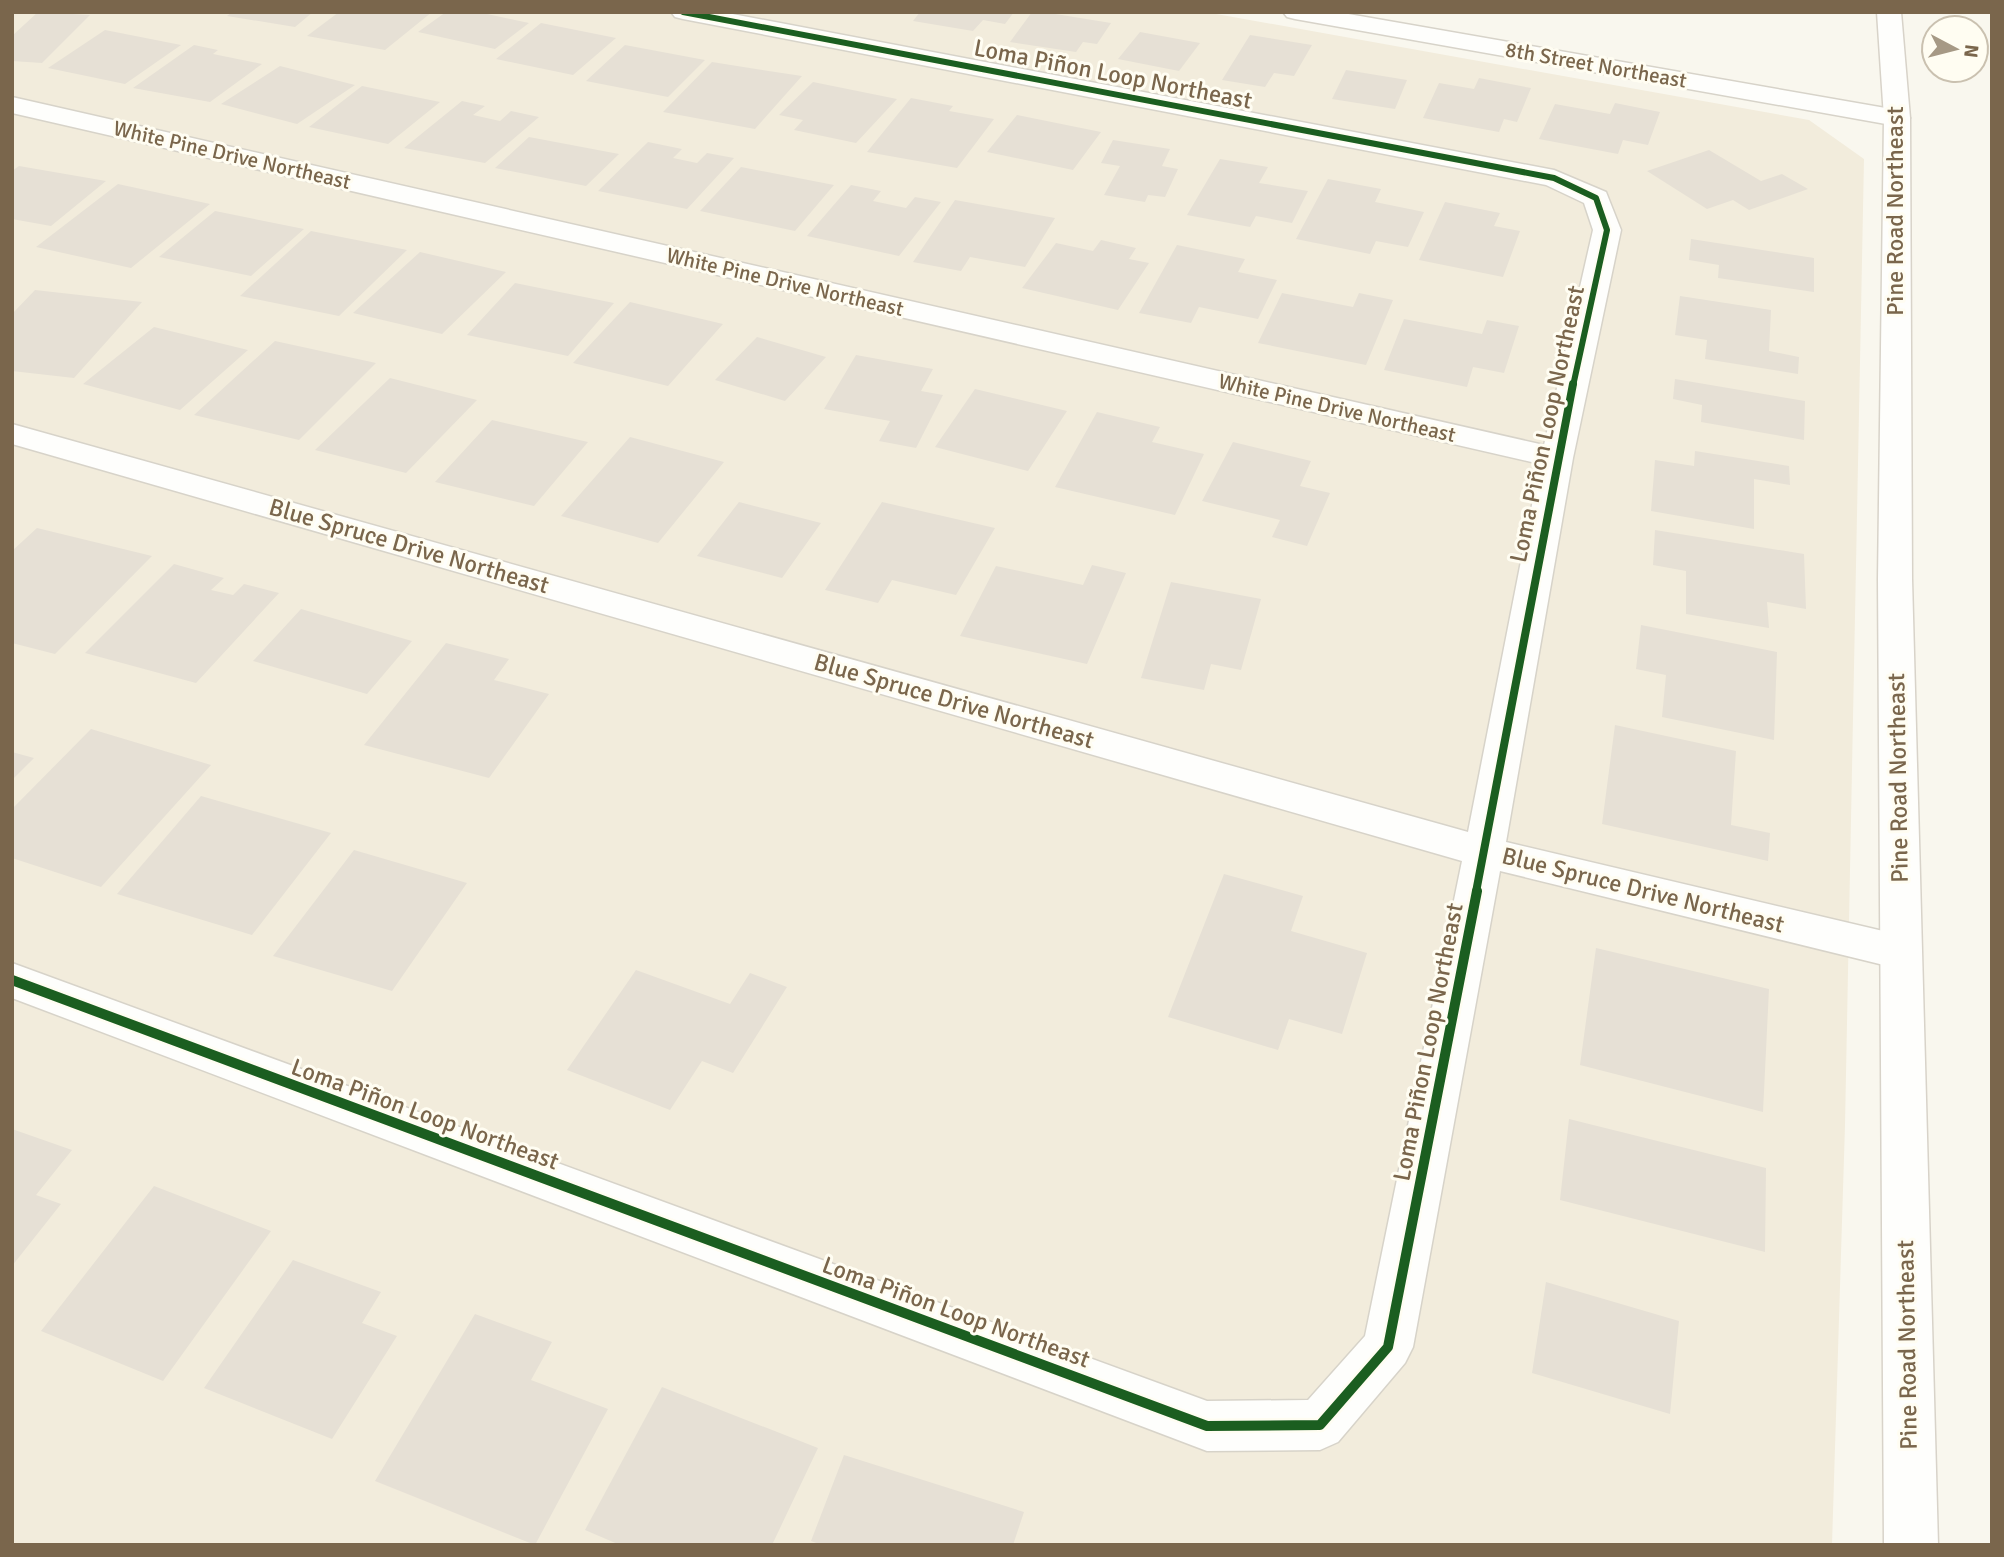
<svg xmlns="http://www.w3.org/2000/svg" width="2004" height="1557" font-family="Signika,sans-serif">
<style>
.residential{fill:#f2ecdc}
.building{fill:#e6e0d5}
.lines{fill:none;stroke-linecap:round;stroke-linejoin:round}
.street-casing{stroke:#d7d3c9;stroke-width:3}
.secondary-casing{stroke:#d8d3c9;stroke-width:3}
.street{fill:#fefefc;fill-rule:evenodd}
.secondary{fill:#fefefc;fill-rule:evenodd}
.cycleway-far2-casing{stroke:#fffdf2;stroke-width:10}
.cycleway-far1-casing{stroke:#fffdf2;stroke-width:12}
.cycleway-casing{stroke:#fffdf2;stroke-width:15}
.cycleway-far2{stroke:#1b5e20;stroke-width:6}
.cycleway-far1{stroke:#1b5e20;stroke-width:8}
.cycleway{stroke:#1b5e20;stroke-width:10}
.labels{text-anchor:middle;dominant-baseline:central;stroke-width:6;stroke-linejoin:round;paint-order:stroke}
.far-street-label{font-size:21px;fill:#7a664c;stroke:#fffdf2}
.street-label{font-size:24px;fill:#7a664c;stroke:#fffdf2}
</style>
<rect width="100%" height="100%" fill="#f9f7ee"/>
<!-- residential -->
<path class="residential" d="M12 12H1205L1809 120 1864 159 1845 1125 1832 1545H12Z"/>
<!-- building -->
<path class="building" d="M38 12 90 15 42 63 12 61V36Z
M232 12H313L295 27 227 16Z
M339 12H432L385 50 307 36Z
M446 12H478L529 23 495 49 418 32Z
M920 12H1014L1005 24 983 20 973 31 913 21Z
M1032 12H1043L1111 23 1097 44 1083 42 1076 52 1010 42Z
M541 23 616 38 573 75 496 59Z
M105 30 181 45 125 84 48 68Z
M1140 32 1200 43 1179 71 1118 59Z
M1250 35 1312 45 1294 76 1274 73 1265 87 1222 80Z
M194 45 218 50 213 54 262 64 210 102 133 88Z
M625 45 705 60 668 97 586 81Z
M712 62 756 69 802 76 755 129 663 112Z
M280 66 355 85 297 124 221 104Z
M1346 70 1407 80 1395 109 1332 99Z
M1479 78 1531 88 1517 122 1504 119 1499 132 1423 118 1439 83 1474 89Z
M813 82 897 99 856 143 794 130 803 120 779 115Z
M362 86 440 102 388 144 309 127Z
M911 98 953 106 949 111 994 119 957 168 867 152Z
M462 101 485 106 473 115 500 121 511 111 539 117 485 163 404 148Z
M1615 103 1660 112 1648 145 1623 140 1618 154 1539 139 1555 104 1610 114Z
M1017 115 1101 132 1073 170 987 152Z
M529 137 619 154 586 186 495 168Z
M1113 140 1170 149 1162 166 1178 169 1165 197 1148 195 1145 202 1104 195 1120 166 1101 163Z
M648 142 682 149 673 158 697 163 707 153 734 158 687 209 598 191Z
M1709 150 1761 181 1782 174 1808 189 1749 210 1733 200 1707 209 1647 171Z
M1220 159 1268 167 1259 183 1308 191 1292 223 1256 216 1250 227 1187 215Z
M19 166 106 181 51 226 12 219V171Z
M741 167 834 185 795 231 700 211Z
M1328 179 1381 189 1375 202 1424 212 1408 247 1376 241 1370 254 1296 239Z
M118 184 210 204 131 268 36 247Z
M851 185 881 191 873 201 906 208 915 197 941 202 899 256 807 236Z
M955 200 1055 218 1025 267 970 257 961 271 913 262Z
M1445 202 1500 213 1494 226 1520 231 1503 277 1419 260Z
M215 211 304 229 251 276 159 257Z
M311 231 407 250 339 316 240 296Z
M1691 239 1814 258V292L1718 278 1719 265 1689 260Z
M1101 240 1136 248 1129 259 1149 263 1118 310 1022 288 1056 243 1093 251Z
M1177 245 1245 259 1238 272 1277 280 1258 319 1199 307 1191 323 1139 313Z
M420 252 506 272 442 334 353 313Z
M515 283 614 303 568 356 467 335Z
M35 290 142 302 74 378 12 371V314Z
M1282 293 1353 307 1359 293 1393 300 1366 365 1258 343Z
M1680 296 1771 310 1769 351 1799 357 1798 374 1705 359 1707 340 1675 335Z
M630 302 723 324 668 386 573 363Z
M1404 319 1482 334 1487 320 1519 326 1504 373 1473 367 1467 387 1384 370Z
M154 327 248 350 180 410 83 384Z
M757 337 826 357 785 401 715 380Z
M275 341 376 363 299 440 194 415Z
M856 355 933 369 921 391 943 395 916 448 879 441 890 421 824 409Z
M390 378 477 400 406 473 315 450Z
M1675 379 1805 401 1804 440 1701 422 1702 405 1673 399Z
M975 389 1067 411 1028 471 935 447Z
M1097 412 1160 427 1152 442 1204 454 1175 515 1055 487Z
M492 420 588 442 534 506 435 482Z
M630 437 724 462 658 543 561 516Z
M1233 442 1311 461 1300 486 1330 493 1307 546 1272 537 1280 520 1202 501Z
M1695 451 1789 466 1790 485 1754 479V529L1651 511 1655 460 1694 466Z
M739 502 821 523 782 578 697 556Z
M882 502 995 528 956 595 892 580 878 603 825 590Z
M37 528 152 556 55 654 12 643V551Z
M1655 530 1804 554 1806 609 1767 602 1769 628 1686 614V571L1653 565Z
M174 564 224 578 211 590 233 595 244 584 279 593 196 683 85 653Z
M1092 565 1126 573 1087 664 960 636 996 566 1083 585Z
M1171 582 1261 599 1241 670 1211 664 1204 690 1141 678Z
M301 609 412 641 367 694 253 661Z
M1641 625 1777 652 1774 740 1662 717 1666 675 1636 669Z
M446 643 509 659 494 680 549 694 489 778 364 745Z
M1615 725 1736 751 1731 825 1770 833 1768 861 1602 824Z
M91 729 211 765 101 887 12 858V809Z
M12 752 34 758 12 780Z
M201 796 331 833 252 935 117 894Z
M354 850 467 883 392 991 273 956Z
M1224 874 1303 896 1291 931 1367 953 1342 1034 1289 1019 1278 1050 1168 1017Z
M1596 948 1769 989 1763 1112 1580 1065Z
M636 970 730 1004 750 973 787 987 733 1073 702 1061 670 1110 567 1070Z
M1569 1119 1766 1168 1765 1252 1560 1200Z
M12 1129 72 1150 36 1195 61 1204 12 1266Z
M154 1186 271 1231 163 1381 41 1331Z
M293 1260 381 1292 362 1323 397 1336 332 1439 204 1388Z
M1546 1282 1679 1321 1670 1414 1532 1373Z
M475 1314 552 1342 531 1380 608 1409 535 1545 375 1481Z
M662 1387 818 1448 772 1545H620L585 1530Z
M844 1455 1024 1512 1013 1545H822L811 1541Z"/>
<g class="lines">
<!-- street casing -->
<g class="street-casing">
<path id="street" d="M671 12H722L1554 170 1606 192 1621 230 1573 458 1506 842 1900 935 1915 940 1921 952 1915 964 1900 969 1500 871 1413 1347 1405 1363 1338 1442 1320 1450 1207 1451 12 998V963L1207 1401 1308 1400 1365 1336 1462 861 12 444V424L1468 832 1540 464 12 113V97L1544 445 1593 230 1584 203 1546 185 683 19 675 17Z
M1283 12H1337L1897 110 1906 113 1910 118 1906 123 1897 126 1295 19 1287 17Z"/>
</g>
<!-- secondary casing -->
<g class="secondary-casing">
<path id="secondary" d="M1877 12H1901L1910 118 1912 579 1938 1545H1884L1878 579 1884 118Z"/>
</g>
<!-- street -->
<use href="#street" class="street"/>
<!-- secondary -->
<use href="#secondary" class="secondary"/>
<!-- cycleway-far2 casing -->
<g class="cycleway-far2-casing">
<path id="cycleway-far2" d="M683 12 1554 178 1596 198 1607 230 1573 386"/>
</g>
<!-- cycleway-far1 casing -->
<g class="cycleway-far1-casing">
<path id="cycleway-far1" d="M1476 892 1573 384"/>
</g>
<!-- cycleway casing -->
<g class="cycleway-casing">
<path id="cycleway" d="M12 980 1207 1426 1320 1425 1388 1347 1477 891"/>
</g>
<!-- cycleway-far2 -->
<use href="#cycleway-far2" class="cycleway-far2"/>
<!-- cycleway-far1 -->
<use href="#cycleway-far1" class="cycleway-far1"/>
<!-- cycleway -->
<use href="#cycleway" class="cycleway"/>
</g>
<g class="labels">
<!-- far-street labels -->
<g class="far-street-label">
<text transform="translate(1596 65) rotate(10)">8th Street Northeast</text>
<text transform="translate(232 155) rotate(13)">White Pine Drive Northeast</text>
<text transform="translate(785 282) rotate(13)">White Pine Drive Northeast</text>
<text transform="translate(1337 408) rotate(13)">White Pine Drive Northeast</text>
</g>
<!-- street labels -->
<g class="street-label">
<text transform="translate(1113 74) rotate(11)">Loma Piñon Loop Northeast</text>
<text transform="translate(1895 211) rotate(-90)">Pine Road Northeast</text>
<text transform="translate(1547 424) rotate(-78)">Loma Piñon Loop Northeast</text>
<text transform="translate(409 546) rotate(16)">Blue Spruce Drive Northeast</text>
<text transform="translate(954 701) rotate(16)">Blue Spruce Drive Northeast</text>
<text transform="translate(1898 778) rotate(-91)">Pine Road Northeast</text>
<text transform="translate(1643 890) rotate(14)">Blue Spruce Drive Northeast</text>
<text transform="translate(1428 1042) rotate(-79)">Loma Piñon Loop Northeast</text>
<text transform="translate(425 1114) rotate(20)">Loma Piñon Loop Northeast</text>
<text transform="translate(956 1312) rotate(20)">Loma Piñon Loop Northeast</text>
<text transform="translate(1907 1345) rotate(-91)">Pine Road Northeast</text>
</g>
</g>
<!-- border -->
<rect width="2004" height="1557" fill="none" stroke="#7a664c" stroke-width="28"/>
<!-- north arrow -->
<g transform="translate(1955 49) rotate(97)"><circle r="33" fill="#fffdf2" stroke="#cac1b0" stroke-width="2"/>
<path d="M0-5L12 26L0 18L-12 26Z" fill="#a69985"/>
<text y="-10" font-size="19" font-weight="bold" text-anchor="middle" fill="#7a664c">N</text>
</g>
</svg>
